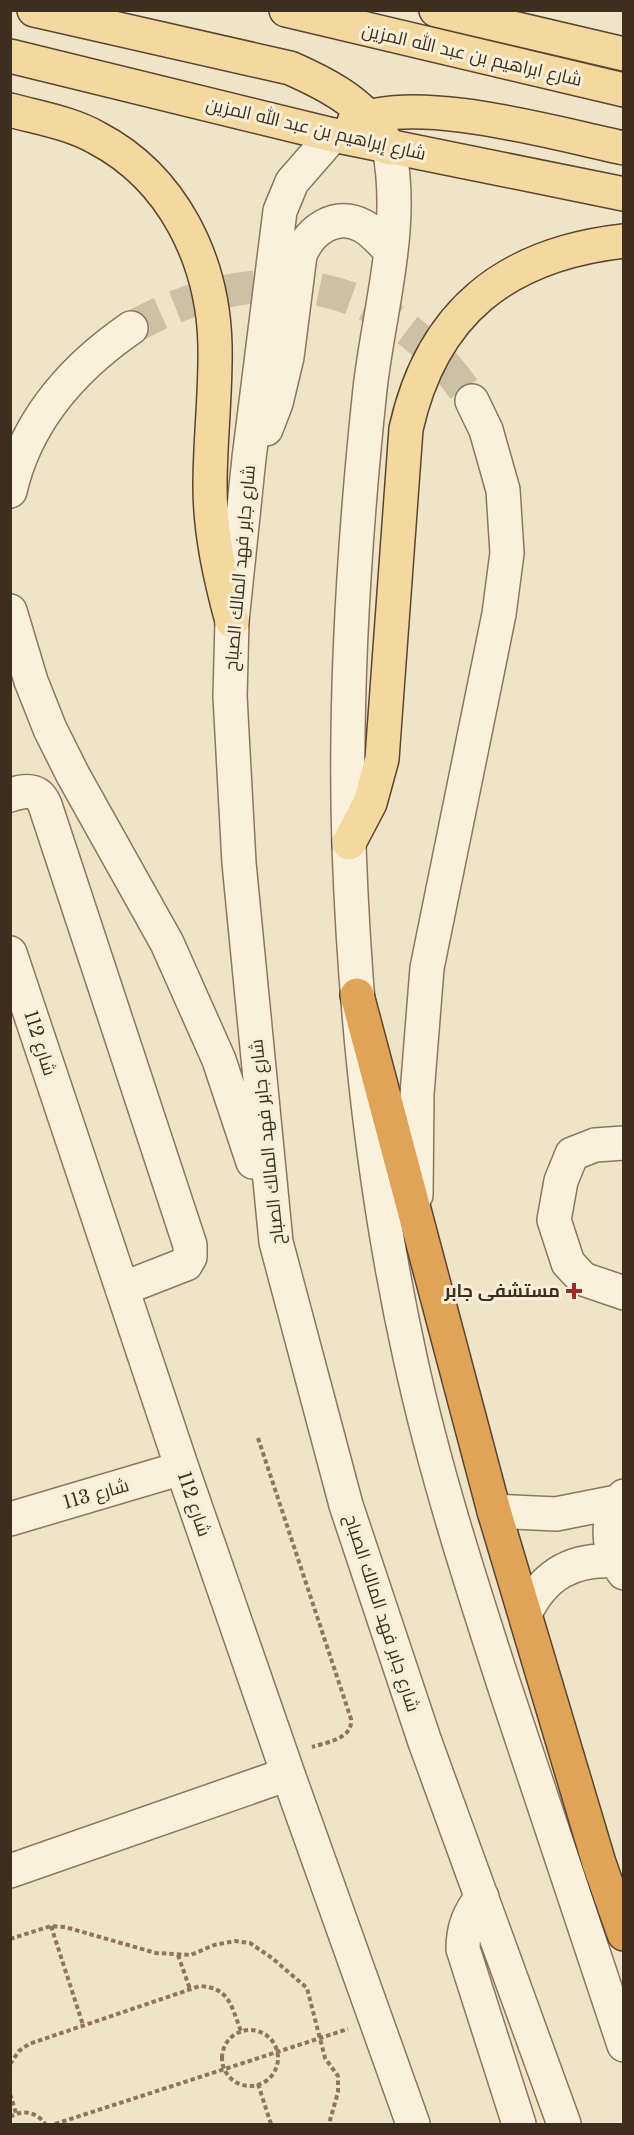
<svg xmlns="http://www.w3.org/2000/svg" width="634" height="2135" font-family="'Libre Baskerville',Cairo,serif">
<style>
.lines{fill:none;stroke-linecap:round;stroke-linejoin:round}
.minor-tunnel{stroke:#ccc0a6;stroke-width:33;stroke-dasharray:33 16;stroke-linecap:butt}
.minor-casing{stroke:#8d765c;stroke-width:36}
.major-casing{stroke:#5b4430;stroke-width:36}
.highway-casing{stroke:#5b4430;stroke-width:36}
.path{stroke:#8d765c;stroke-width:4;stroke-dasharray:4.5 3;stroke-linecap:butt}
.minor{stroke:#faf1dc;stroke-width:33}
.major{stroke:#f3d9a0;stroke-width:33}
.highway{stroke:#e0a458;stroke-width:33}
.poi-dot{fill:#9e2a2b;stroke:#f7eed8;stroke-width:2}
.labels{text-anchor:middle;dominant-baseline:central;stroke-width:6;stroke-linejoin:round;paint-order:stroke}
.street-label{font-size:18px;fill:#3d2e20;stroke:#f7eed8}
.poi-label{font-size:18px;font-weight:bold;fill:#3d2e20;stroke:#f7eed8;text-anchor:end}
</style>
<rect width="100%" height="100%" fill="#f0e4c8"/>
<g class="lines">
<!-- minor-tunnel -->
<path class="minor-tunnel" d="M131 328C261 256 388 273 472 401"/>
<!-- minor casing -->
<g class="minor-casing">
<path id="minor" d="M333 135 292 182 280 211 249 458 232 621 230 696 239 863 276 1242 346 1505 425 1742 564 2124
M389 148C405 228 379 309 370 389 354 540 344 693 349 846 355 1017 373 1189 410 1357 434 1468 469 1577 504 1685 543 1805 583 1925 624 2045
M266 429 276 403 287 357 300 255C310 230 336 211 363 226 374 232 382 243 391 251
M10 491C26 421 73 368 131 328
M10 611 31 681 50 729 73 775 167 943 219 1060 253 1162
M10 795C25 790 38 788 45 805L190 1245V1257L186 1264 122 1289
M10 953 182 1468 288 1774 10 1871
M624 1143 595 1145 572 1154 561 1181 554 1220 568 1263 583 1279 624 1293
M416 1195 417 1094 427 968 499 614 507 553 503 490 486 430 472 401
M624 1496C604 1517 607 1551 624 1573
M494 1511 556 1514 617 1502
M10 1519 182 1468
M526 1612C544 1575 573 1558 615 1561
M288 1774 413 2124
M482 1897C469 1913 463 1928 463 1949L519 2124"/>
</g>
<!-- major casing -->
<g class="major-casing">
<path id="major" d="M34 10 290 68C331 86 369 106 389 148
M286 10 624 90
M436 10 624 54
M10 56 333 135 624 194
M10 110C39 118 71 123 97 138 173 178 213 260 215 345 216 392 210 439 210 486 210 532 220 577 232 621
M354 122C415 93 557 134 624 148
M349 843 370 803 382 759 406 429C432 312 506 254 624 241"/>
</g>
<!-- highway casing -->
<g class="highway-casing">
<path id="highway" d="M357 995 494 1511 599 1863 624 1934"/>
</g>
<!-- path -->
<path class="path" d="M258 1438 351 1719C353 1739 327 1742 312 1747
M51 1926 83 2025
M10 1939 51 1926 65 1927 156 1953 191 1955 214 1945 235 1941 250 1943 272 1958 307 1988 325 2058 338 2076V2092L329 2124
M178 1955 190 1989
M222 2058a28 28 0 1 1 56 0a28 28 0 1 1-56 0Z
M10 2064 19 2051 29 2044 200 1986C230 1988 231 2006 241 2031
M258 2084 271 2124
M10 2094 16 2113
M10 2117C23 2109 37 2112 45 2124
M55 2124 348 2029"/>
<!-- minor -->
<use href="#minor" class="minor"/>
<!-- major -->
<use href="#major" class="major"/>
<!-- highway -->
<use href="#highway" class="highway"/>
</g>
<!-- markers -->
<path class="poi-dot" d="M571 1282h6v6h6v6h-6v6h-6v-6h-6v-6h6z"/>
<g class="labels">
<!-- street labels -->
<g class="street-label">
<text transform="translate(472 55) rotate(13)">شارع ابراهيم بن عبد الله المزين</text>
<text transform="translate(316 129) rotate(13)">شارع إبراهيم بن عبد الله المزين</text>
<text transform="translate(240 568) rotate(-85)">شارع جابر فهد المالك الصباح</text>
<text transform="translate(40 1043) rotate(72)">شارع 112</text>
<text transform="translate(267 1142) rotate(-96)">شارع جابر فهد المالك الصباح</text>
<text transform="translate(96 1494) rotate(-16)">شارع 113</text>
<text transform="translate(194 1504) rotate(71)">شارع 112</text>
<text transform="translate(382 1613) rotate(72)">شارع جابر فهد المالك الصباح</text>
</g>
<!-- poi labels -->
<g class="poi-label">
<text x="560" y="1291">مستشفى جابر</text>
</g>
</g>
<!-- border -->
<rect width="634" height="2135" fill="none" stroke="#3d2e20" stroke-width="24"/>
</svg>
